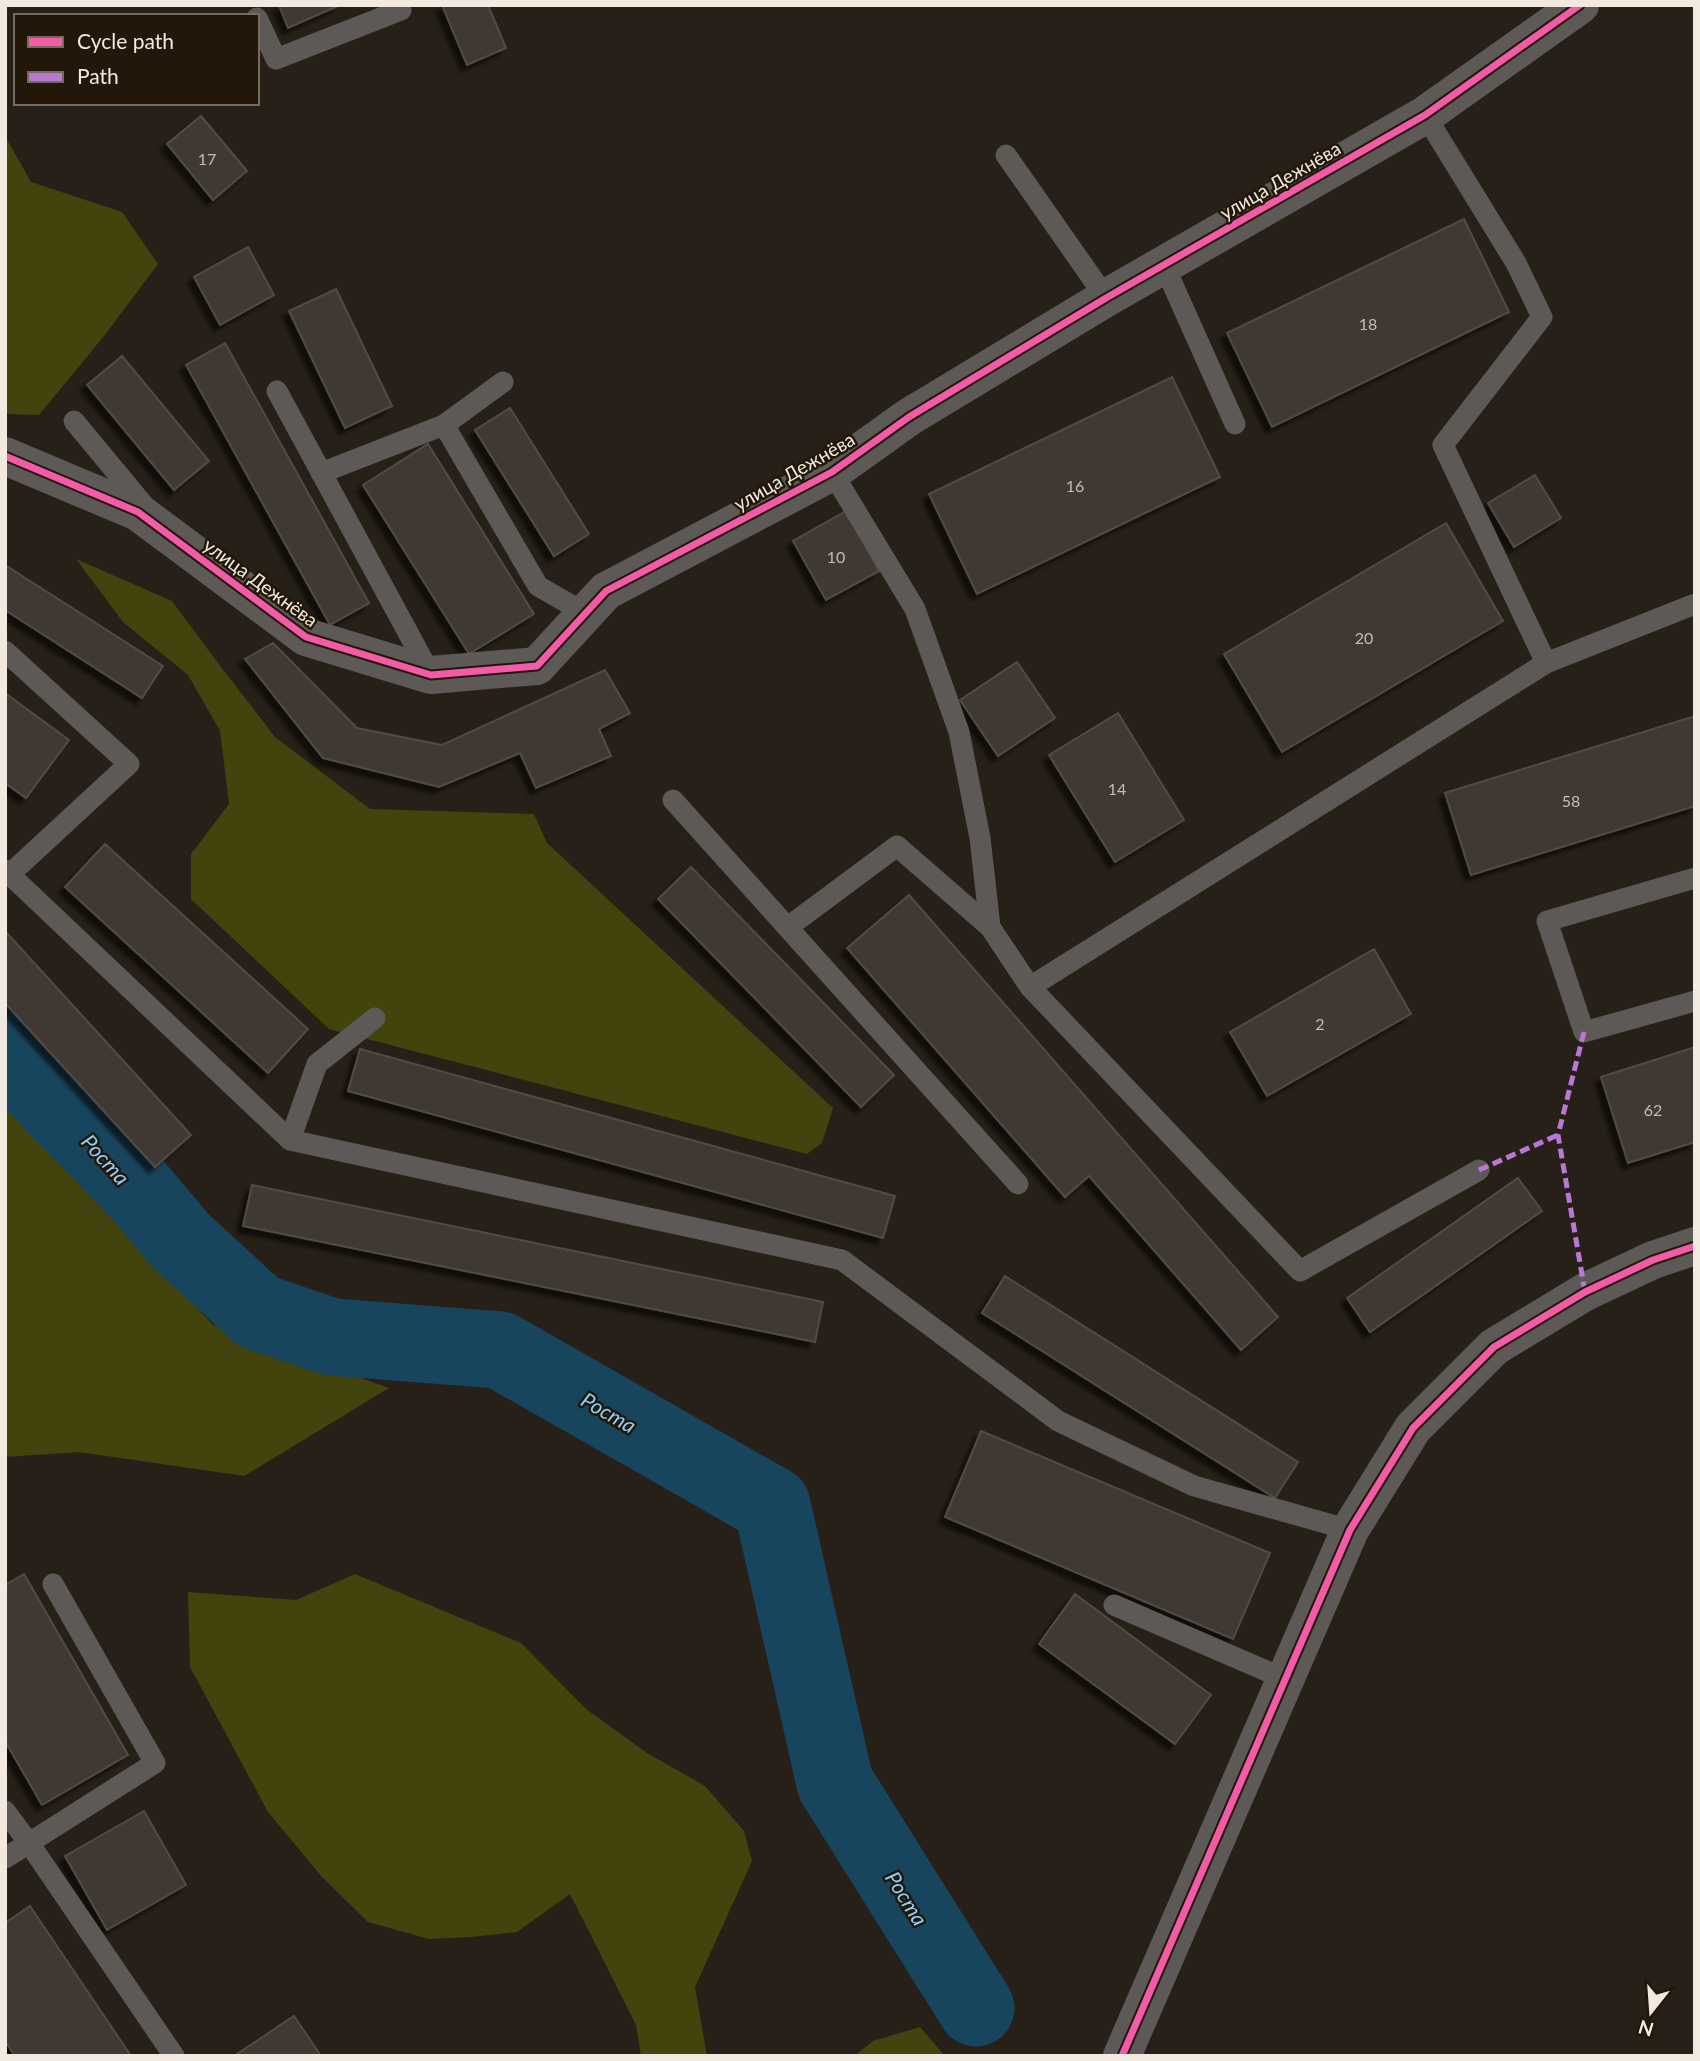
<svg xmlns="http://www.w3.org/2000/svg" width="1700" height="2061" font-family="Lato,sans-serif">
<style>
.green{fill:#42430d}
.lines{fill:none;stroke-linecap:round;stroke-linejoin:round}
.river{stroke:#18455e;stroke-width:77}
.building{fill:#3f3933;stroke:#514b44;stroke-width:2;filter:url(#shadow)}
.service{stroke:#5c5956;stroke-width:21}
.minor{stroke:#5c5956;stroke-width:38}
.quiet{stroke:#ba77d6;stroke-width:5;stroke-dasharray:10 5;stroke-linecap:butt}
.cycleway-casing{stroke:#231709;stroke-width:11}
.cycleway{stroke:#f35aa7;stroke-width:7}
.labels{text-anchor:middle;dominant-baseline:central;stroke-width:5;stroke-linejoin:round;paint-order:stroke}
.number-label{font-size:16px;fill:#c5bdb5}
.street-label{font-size:19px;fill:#f2e9e0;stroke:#231709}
.water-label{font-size:21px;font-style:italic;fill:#8cd1fe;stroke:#231709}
</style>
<defs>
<filter id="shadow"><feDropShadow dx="-6" dy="6" stdDeviation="2" flood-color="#0009"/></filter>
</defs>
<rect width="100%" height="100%" fill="#272018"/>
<!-- green -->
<path class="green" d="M5 136 31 182 122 212 158 264 104 336 39 415 5 414Z
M76 559 172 601 218 663 275 737 370 809 534 814 547 843 833 1108 822 1143 807 1154 329 1029 191 899V854L229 804 220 731 188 675 123 622Z
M5 1104 213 1325 389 1388 244 1476 79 1452 5 1457Z
M355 1574 521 1643 586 1709 647 1753 705 1786 744 1831 752 1861 695 1987 707 2056H641L636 2025 570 1894 517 1932 470 1937 429 1939 368 1922 322 1877 268 1812 190 1667 188 1592 296 1600Z
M920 2027 945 2056H854L873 2041Z"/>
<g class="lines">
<!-- river -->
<path class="river" d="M5 1048 50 1100 137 1189 181 1241 258 1312 332 1337 500 1350 772 1505 835 1783 976 2008"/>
</g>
<!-- building -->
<path class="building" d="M279 5H340L288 28Z
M442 5H488L506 48 467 65Z
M201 116 247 171 213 200 167 144Z
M1464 219 1509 312 1272 427 1227 333Z
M248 247 274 295 220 325 194 277Z
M336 289 392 406 345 428 289 311Z
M225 343 369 603 330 625 186 365Z
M122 356 209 461 174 490 87 385Z
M1172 377 1220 477 977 594 929 494Z
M510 408 589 534 554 556 475 430Z
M428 444 534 614 469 654 363 485Z
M1535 475 1561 518 1514 547 1488 503Z
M846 511 879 571 826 600 793 541Z
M1446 523 1503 621 1282 752 1224 654Z
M5 565 163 666 142 698 5 610Z
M273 643 357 728 442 745 605 670 630 713 599 729 611 756 536 788 520 753 439 787 323 758 245 659Z
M1017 662 1055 718 998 756 960 700Z
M5 693 69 740 26 798 5 783Z
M1118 713 1184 820 1115 862 1049 755Z
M1695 716V806L1471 875 1445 793Z
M105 844 308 1029 268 1073 65 887Z
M691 867 894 1075 861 1107 658 899Z
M909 895 1278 1317 1241 1350 1089 1176 1065 1197 847 948Z
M5 931 191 1135 155 1167 5 1003Z
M1374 949 1411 1014 1267 1096 1230 1032Z
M1695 1047V1142L1628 1163 1601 1077Z
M360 1049 895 1196 883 1238 348 1091Z
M1518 1178 1542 1211 1370 1332 1347 1298Z
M252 1185 823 1302 815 1342 243 1226Z
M1005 1276 1298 1462 1275 1498 982 1313Z
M981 1431 1270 1553 1233 1639 945 1517Z
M24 1574 128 1755 42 1805 5 1741V1585Z
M1075 1594 1211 1695 1175 1744 1039 1644Z
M144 1811 186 1885 107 1930 65 1856Z
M30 1906 131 2056H15L5 2041V1923Z
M294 2016 321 2056H234Z"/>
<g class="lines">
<!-- service -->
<path class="service" d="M257 18 276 59 401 10 400 5
M1425 115 1516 263 1542 317 1443 445 1546 663
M1006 155 1106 298
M1164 265 1235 424
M277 391 431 675
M74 421 146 508
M444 425 538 586 585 613
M832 472 915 609 959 732 980 838 990 927
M321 473 444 425 503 382
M5 651 129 764 10 874
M673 800 1018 1184
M5 870 290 1140 842 1260 1058 1421 1194 1486 1350 1530
M1695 878 1547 921 1584 1032 1695 1001
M788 927 897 846 990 927 1030 987 1300 1271 1479 1170
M1030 987 1546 663 1695 604
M290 1140 317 1064 375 1018
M53 1584 155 1763 29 1843 174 2056
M1114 1605 1285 1679
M5 1811 29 1843 5 1858"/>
<!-- minor -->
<path class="minor" d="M5 456 138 512 306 637 431 675 537 666 606 591 832 472 909 417 1106 298 1425 115 1580 5
M1122 2056 1350 1530 1413 1428 1494 1347 1585 1292 1653 1260 1695 1246"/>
<!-- quiet -->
<path class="quiet" d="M1584 1032 1558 1135 1585 1292
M1479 1170 1558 1135"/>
<!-- cycleway casing -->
<g class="cycleway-casing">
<path id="cycleway" d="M5 456 138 512 306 637 431 675 537 666 606 591 832 472 909 417 1106 298 1425 115 1580 5
M1122 2056 1350 1530 1413 1428 1494 1347 1585 1292 1653 1260 1695 1246"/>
</g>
<!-- cycleway -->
<use href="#cycleway" class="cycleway"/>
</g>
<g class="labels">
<!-- number labels -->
<g class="number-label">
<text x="207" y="158">17</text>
<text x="1368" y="323">18</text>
<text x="1075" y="485">16</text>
<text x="836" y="556">10</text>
<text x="1364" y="637">20</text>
<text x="1117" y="788">14</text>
<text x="1571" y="800">58</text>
<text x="1320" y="1023">2</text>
<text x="1653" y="1109">62</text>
</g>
<!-- street labels -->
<g class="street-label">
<text transform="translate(1280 180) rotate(-30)">улица Дежнёва</text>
<text transform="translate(794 471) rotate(-30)">улица Дежнёва</text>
<text transform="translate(261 582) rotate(36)">улица Дежнёва</text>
</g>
<!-- water labels -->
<g class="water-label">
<text transform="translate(106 1159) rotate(48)">Роста</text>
<text transform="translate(609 1412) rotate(30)">Роста</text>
<text transform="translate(907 1898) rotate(58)">Роста</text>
</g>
</g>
<!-- border -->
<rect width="1700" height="2061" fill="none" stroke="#f2e9e0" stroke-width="14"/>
<!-- legend -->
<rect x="14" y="14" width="245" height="91" fill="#231709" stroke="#766b5f" stroke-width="2"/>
<rect x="28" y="37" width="35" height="10" fill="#f35aa7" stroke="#766b5f" stroke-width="2"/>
<text x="77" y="49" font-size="21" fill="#f2e9e0">Cycle path</text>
<rect x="28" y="72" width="35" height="10" fill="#ba77d6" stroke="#766b5f" stroke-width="2"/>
<text x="77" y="84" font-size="21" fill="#f2e9e0">Path</text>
<!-- north arrow -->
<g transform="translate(1651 2012) rotate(197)" stroke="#231709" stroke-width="5" paint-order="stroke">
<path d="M0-5L12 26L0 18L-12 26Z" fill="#f2e9e0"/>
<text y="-10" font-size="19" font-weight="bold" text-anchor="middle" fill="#f2e9e0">N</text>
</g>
</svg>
